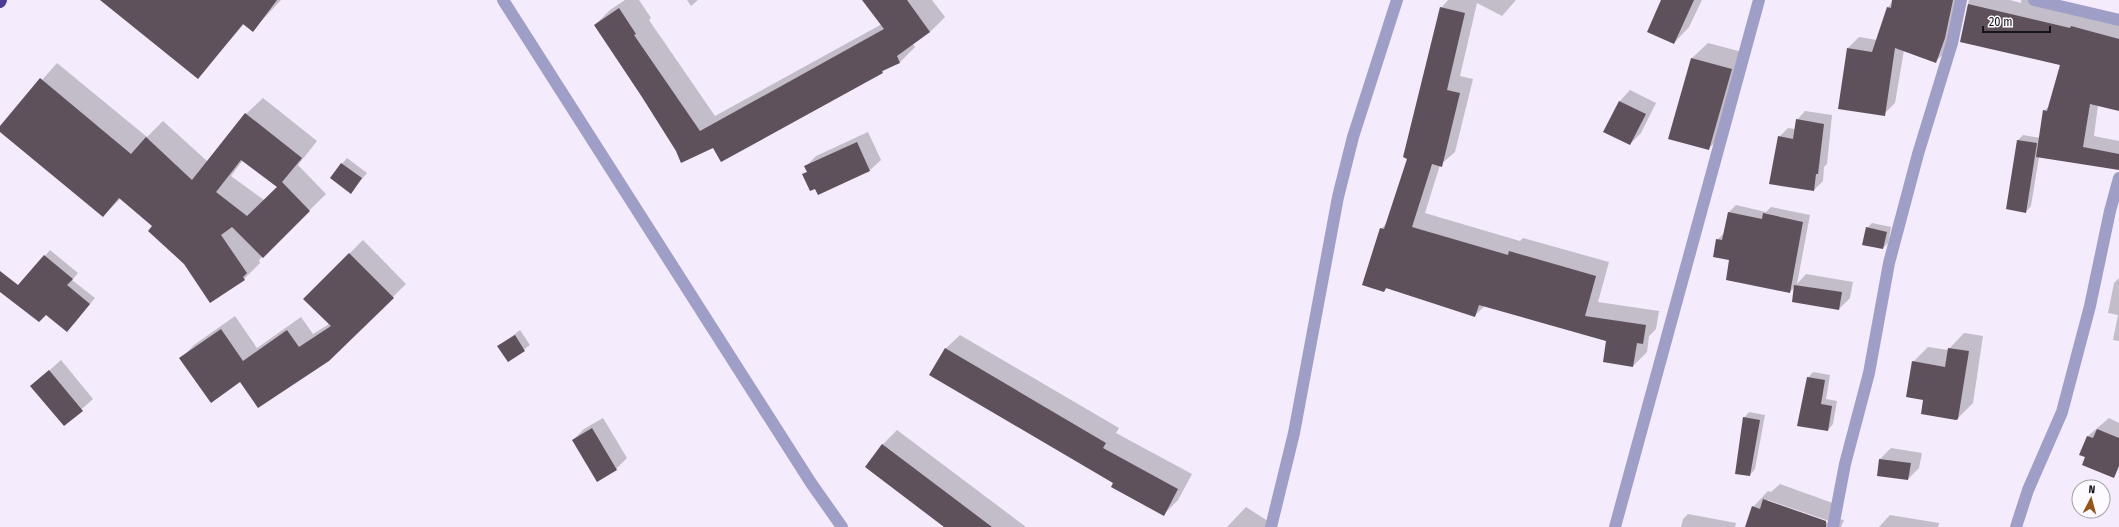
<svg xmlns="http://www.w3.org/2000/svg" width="2119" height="527" font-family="'Fira Sans Condensed',sans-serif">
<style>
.shadow{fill:#0003;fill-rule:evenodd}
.building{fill:#5e515c;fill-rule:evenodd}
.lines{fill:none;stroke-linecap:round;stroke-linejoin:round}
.minor{stroke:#9f9ec7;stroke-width:12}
.highway{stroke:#4a3f91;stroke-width:12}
</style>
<rect width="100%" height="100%" fill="#f4ebfc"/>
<!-- shadow -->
<path class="shadow" d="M106 0H281L252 31 244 24 198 77Z
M625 0H639L651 18 649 20 715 116 882 24 863 0H932L945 17 930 32 913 44 915 47 900 62 882 72 714 147 677 150 595 25 610 10Z
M687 0H698L691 6Z
M1448 0H1516L1502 16 1477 3 1460 76 1473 79 1455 152 1440 165 1425 213 1520 241 1523 238 1609 262 1598 302 1659 311 1656 329 1649 336 1647 352 1633 366 1607 341 1485 306 1474 316 1387 288 1384 291 1381 229 1387 223 1409 158 1441 8Z
M1662 0H1702L1689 27 1674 43Z
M1893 0H1962L1946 51 1935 62 1904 50 1895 103 1884 114 1848 48 1859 37 1877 40 1888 8Z
M1969 0H2010L2021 3V0H2058L2119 24V110L2098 105 2094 136 2119 141V169L2039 157 2031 206 2026 212 2007 209 2018 140 2023 135 2040 138 2044 111 2049 106 2061 65 1961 41Z
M1708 43 1746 53 1724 134 1708 149 1670 138 1692 58Z
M57 63 147 137 163 121 208 162 246 114 263 98 317 141 298 165 326 194 259 260 260 263 244 279 184 263 153 226 121 198 103 216 0 131V128ZM243 160 278 186 264 200 231 176Z
M1630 90 1656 103 1641 133 1630 144 1620 101Z
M1805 111 1832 115 1827 164 1824 167 1823 181 1814 190 1779 137 1788 128 1795 129 1797 120Z
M868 132 881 160 870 170 818 194 815 188 804 174 808 171 806 166 816 156Z
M347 158 367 173 351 192 331 177Z
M1736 205 1766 212 1771 207 1810 215 1797 284 1806 274 1853 282 1850 298 1839 309 1795 286 1790 292 1730 259 1717 240 1724 233 1729 212Z
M1872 223 1891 227 1888 243 1883 248 1867 228Z
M363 240 406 284 328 361 240 380 181 358 194 345 235 316 257 348 301 317 313 334 329 324 304 299Z
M50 250 78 273 72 280 95 298 73 325 9 298Z
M2119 278V341L2113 340 2118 315 2108 313 2114 283Z
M520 330 530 345 508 361 499 346Z
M1964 333 1983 336 1973 403 1958 418 1924 399 1913 362 1928 347 1948 350Z
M960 335 1119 428 1116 433 1192 474 1178 500 1164 514 945 349Z
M61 360 93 399 64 425 32 386Z
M1813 372 1830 375 1826 399 1837 401 1833 424 1828 430 1808 378Z
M1749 412 1765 415 1755 469 1750 475 1744 418Z
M603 418 627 458 616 469 573 440 584 429Z
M2109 418 2119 423V459L2086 457 2080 454 2088 436Z
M897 430 1026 527H946L866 466 883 444Z
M1891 448 1922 453 1919 468 1908 479 1878 475 1880 459Z
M1780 484 1841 506 1839 519 1844 520 1841 527H1746L1753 507 1768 491 1771 492ZM1768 500 1832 522 1831 524 1766 501Z
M1246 507 1274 525 1273 527H1227Z
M1688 514 1736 523 1735 527H1681L1683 519Z
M1890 515 1939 523 1938 527H1879Z"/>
<!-- building -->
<path class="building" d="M100 0H277L253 32 243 24 198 79Z
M862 0H907L930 32 897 56 900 63 882 71 883 73 721 162 713 148 681 163 676 151 642 97 594 25 619 8 636 34 634 35 700 131 884 29Z
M1661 0H1694L1674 44 1647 32Z
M1892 0H1953L1945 38 1936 63 1895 48 1885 116 1838 109 1847 48 1872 52 1887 7 1891 8Z
M1968 4 2070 28 2071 26 2119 39V111L2090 104 2083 147 2119 154V170L2036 157 2043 110 2047 111 2060 65 1960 42Z
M1440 7 1465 13 1447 90 1460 93 1442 167 1432 164 1412 227 1508 255 1509 251 1596 276 1585 316 1646 325 1643 344 1637 343 1633 367 1603 362 1606 341 1479 305 1475 317 1386 288 1384 292 1362 285 1380 228 1384 229 1407 159 1403 157Z
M1691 58 1732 69 1709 150 1668 139Z
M40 78 131 154 146 137 192 180 245 113 302 158 282 182 310 211 263 258 232 227 221 235 247 273 243 277 245 280 210 303 184 264 148 231 152 226 119 198 103 217 0 132V126ZM241 160 277 187 247 216 216 192Z
M1619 101 1646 114 1630 145 1603 132Z
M1796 119 1824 124 1818 174H1816L1814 191 1769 184 1778 136 1793 139Z
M2017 140 2037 143 2026 213 2006 209Z
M857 142 870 171 818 195 815 189 810 191 802 174 807 172 804 166Z
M341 163 362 178 351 194 330 178Z
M1728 212 1762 219 1763 213 1803 222 1790 293 1726 280 1729 260 1713 257 1716 239 1722 240Z
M1866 227 1887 232 1883 249 1862 245Z
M349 253 394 298 329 361 258 408 240 382 211 403 179 358 221 329 243 361 287 330 299 347 331 326 303 299Z
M44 255 73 279 67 285 90 304 67 332 46 315 39 322 0 292V271L18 285Z
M1794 285 1842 292 1839 310 1792 302Z
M515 335 525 351 508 362 497 346Z
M945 348 1106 443 1103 448 1178 489 1164 516 1111 487 1113 483 929 375Z
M1948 348 1969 351 1958 419 1956 420 1921 414 1923 400 1906 397 1912 361 1945 367Z
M49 370 83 411 64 426 30 386Z
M1807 377 1825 380 1821 404 1832 406 1828 431 1797 426Z
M1743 417 1760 420 1750 476 1735 474Z
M592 428 617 470 597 482 572 440Z
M2097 429 2119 438V466L2114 478 2082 465 2085 457 2079 455 2087 436 2093 438Z
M882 444 992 527H944L865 467Z
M1879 459 1911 463 1908 480 1877 476Z
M1763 499 1826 521V527H1745L1752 506 1760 509Z"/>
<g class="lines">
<!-- minor -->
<path class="minor" d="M503 0 811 483 842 527
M2034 0 2119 20
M1271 527 1294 433 1338 197 1353 137 1397 0
M1615 527 1759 0
M1833 527 1845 464 1869 373 1889 263 1918 154 1952 43 1961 0
M2016 527 2028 490 2062 412 2090 306 2110 211 2119 178"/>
<!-- highway -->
<path class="highway" d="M0 2 1 0"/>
</g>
<!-- north arrow -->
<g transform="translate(2091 499) rotate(6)"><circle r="19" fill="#fdfbff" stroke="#a09ea3"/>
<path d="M0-3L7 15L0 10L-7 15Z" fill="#925517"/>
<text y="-6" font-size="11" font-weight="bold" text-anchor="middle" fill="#151218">N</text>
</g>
<!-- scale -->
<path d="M1983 26v6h67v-6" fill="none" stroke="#151218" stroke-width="2"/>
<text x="1989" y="26" font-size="12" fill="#151218" stroke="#fdfbff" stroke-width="3" paint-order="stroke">20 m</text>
</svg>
